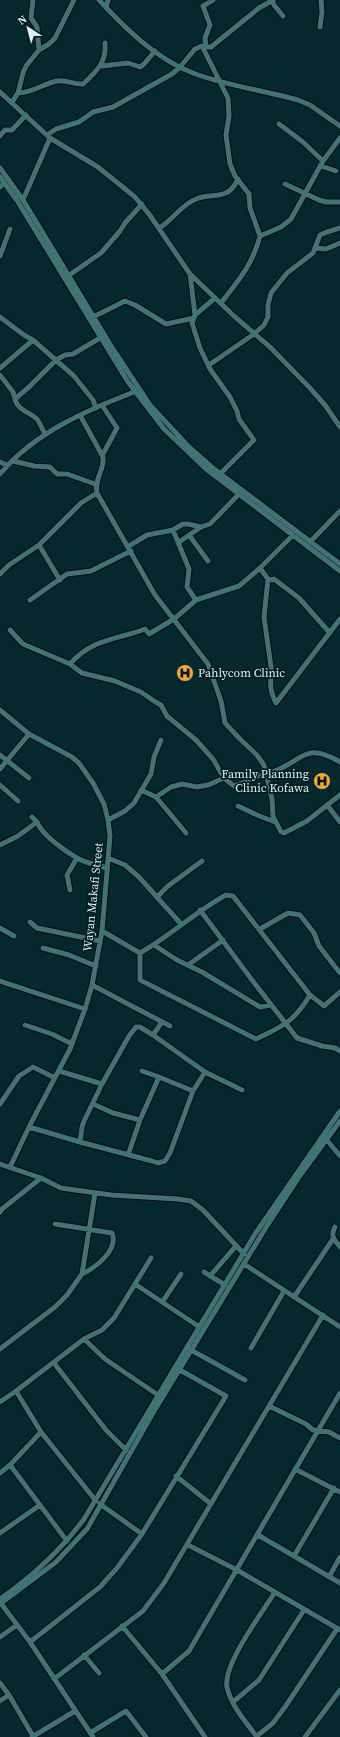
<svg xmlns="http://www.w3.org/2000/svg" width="340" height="1737" font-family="'Source Serif 4',serif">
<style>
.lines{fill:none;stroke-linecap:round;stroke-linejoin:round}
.minor-casing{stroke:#000f12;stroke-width:7}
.minor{stroke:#447176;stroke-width:5}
.labels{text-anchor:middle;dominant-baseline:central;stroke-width:3.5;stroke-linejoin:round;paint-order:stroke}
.poi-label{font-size:12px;fill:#dbf2f5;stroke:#001e22;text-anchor:start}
.street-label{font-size:12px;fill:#dbf2f5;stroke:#001e22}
</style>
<rect width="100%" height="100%" fill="#04282c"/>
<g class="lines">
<!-- minor casing -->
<g class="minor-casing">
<path id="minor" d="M33 0 31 18 37 27 39 50
M99 0C126 29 156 59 193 73 227 86 263 90 298 100L310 105 340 126
M272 0 274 5 283 16
M106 7 108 0
M320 27 322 12 321 0
M202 46 228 98 229 116 226 135 230 164 235 176 249 194 250 208 260 236
M206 47 205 38 210 25 203 6 213 0
M102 66 128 63 140 67 144 64 155 51
M0 92 50 138 98 167 135 197 149 214 190 274 234 316 271 348 309 387 325 405 340 427
M18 93C32 93 43 84 57 81 66 79 74 85 83 84 96 72 107 62 105 43
M12 102 18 93 23 73 26 66 39 50 49 44 55 38 74 0
M279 124 303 142 323 161
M47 135 56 129 79 122 93 112 113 107 172 74 180 67 195 49 202 46 211 47 259 8 273 0
M0 136 5 130H12L26 115
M321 166 336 171
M0 168 23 200 113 349 150 405 190 448 214 469 340 564
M0 177 18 202 128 382 164 429 206 469 340 571
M285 184 319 200 326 202H340
M0 187 4 183
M23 200 50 138
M159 228C172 221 182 204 196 199 212 192 228 202 238 179
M316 248 326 249 340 243
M0 256 10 229
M190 274 195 315 192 323 200 348 210 369 230 397 237 411 239 419 254 440 220 474
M68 276 101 253 120 231 125 223 142 204
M221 303C238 281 253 264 260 236L281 227 291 219 323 161 340 138
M195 315 215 298
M0 317 24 335 33 340 74 376 93 400 96 408
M93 317 125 301 135 305 166 324 194 318
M209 365 254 334 264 325 268 317V305L271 293 287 273 313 253 320 235 327 232 340 228
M0 368 33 340
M0 375 13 392 15 399 29 387 56 360 65 355 73 354 100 338
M15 399C17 410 30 412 37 419 40 423 42 429 45 434
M102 405 117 428 103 454
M80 415 103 457C105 470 94 478 97 493L155 595 208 664 221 701 225 723 240 739 257 755 264 765 272 799 273 816 281 832 284 833 307 821 340 795
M13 461 34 466 50 467 57 474H67L95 484
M0 462 7 465
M0 474C34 433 85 411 134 392
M173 530 189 569 187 587 196 600
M189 535 208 561
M311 541 340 511
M179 542 201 527 210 524 239 494
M39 545 60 580
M129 546 147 535 173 530 183 524H188L201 527
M260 568 268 579 264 617 272 674C269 685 271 693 276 703L340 619
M0 574 9 565 39 545 81 503 97 493
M268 579 272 580 274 579 299 598 330 633
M30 600 67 574 91 571 131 551
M10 630 23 644 70 664 82 673 115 681 141 692 154 701 161 705 167 716 196 740 213 759 224 778 234 786C245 783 253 778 263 774 267 772 271 773 275 771 304 759 306 742 340 762
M70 664C91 639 116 640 145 629L149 634 174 619 196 600 239 586 260 568 293 535
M0 710 29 734 72 757 79 763 93 783 104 804 108 820 110 836 102 931 92 985 85 1009 70 1049 29 1127 10 1167
M0 755 29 778
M0 769 29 734
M0 785 18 801
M141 790 156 797 186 833
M156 797 171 787 182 784 197 787 208 785 224 778
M238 806 257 815 275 822
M328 806 340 822
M32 817 37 822
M108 820 125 811 134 803 151 774 154 757 161 740
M0 845 18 836 37 822C42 835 65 851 77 858 86 863 97 865 107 868
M108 858 125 865 139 877 181 924
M70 890 67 875 77 858
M157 897 168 886 202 861
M200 910 252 980 297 1038 322 1046 335 1048 340 1051
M30 922 37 928 100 941
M0 928 14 936
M260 929 288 913 300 915 314 933 319 946 340 973
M102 931 140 953V980L256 1039C283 1026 293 1023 310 995L233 896 226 895C195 912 170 936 140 953
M154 945 177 960 202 972 260 1007 271 1005
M43 948 69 955 96 966
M188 965 223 940
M0 981 85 1009
M92 985 170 1026
M310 995 324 1006 340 992
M25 1025 52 1034 72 1044
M153 1035 162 1022
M59 1071 102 1084
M142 1071 159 1077
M205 1072 193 1091 170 1153 165 1161 158 1163 152 1161 80 1142 82 1127 84 1121 102 1084 129 1036 136 1027H140L153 1035 205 1072 242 1090
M0 1104 19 1076 33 1067 55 1078
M93 1104 113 1113 140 1120
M29 1127 80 1142
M326 1139 340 1156
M128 1155 140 1120 159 1077 193 1091
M0 1164 41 1178 61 1188 111 1195 178 1199 191 1201 203 1210 244 1254
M0 1212 2 1209 41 1178
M55 1224 112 1233C119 1250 95 1268 82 1274
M335 1227C330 1236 334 1239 340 1247
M244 1264 340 1327
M204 1272 225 1285
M210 1276 236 1246
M135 1284 198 1326
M294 1297 333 1239
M163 1301 181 1274
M84 1339 105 1359 158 1395
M251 1348 284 1291
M0 1349 55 1307 67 1295 82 1274 95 1193
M191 1350 245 1380
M54 1363 106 1430 126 1450
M16 1391 41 1432 96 1501
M0 1402 16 1391 84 1339 102 1330 114 1318 151 1258
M269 1406 306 1424 313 1430 329 1432 340 1438
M10 1465 67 1541
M295 1469 340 1492
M0 1473 10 1465 41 1432
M176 1476 211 1504
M100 1504 142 1534
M0 1533 40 1505
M258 1535 340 1583
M188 1545 237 1570 340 1630
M294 1556 334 1488
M329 1577 340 1557
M0 1599C33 1576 60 1551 84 1519L255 1234 340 1111
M0 1602 30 1642 93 1737
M0 1604 56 1562 87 1529 153 1413 265 1229 299 1177 340 1121
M122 1626 162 1674 205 1737
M0 1637 17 1625
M30 1642 100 1587 117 1568 142 1534 226 1396 180 1370
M84 1655 99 1673
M162 1674 189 1651 340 1393
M54 1679 143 1611 164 1583 323 1315
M0 1683 9 1695 33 1736
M0 1701 9 1695
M233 1702 259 1680 304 1610
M90 1733 126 1711 146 1737
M257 1736 273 1723 285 1707 337 1629
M32 1737 75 1711
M257 1737C246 1722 231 1706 227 1687 223 1664 262 1613 275 1592
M305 1737 340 1690"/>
</g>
<!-- minor -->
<use href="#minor" class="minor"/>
</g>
<!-- icons -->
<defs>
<g id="hospital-disc" transform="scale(0.9)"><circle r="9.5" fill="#eda83b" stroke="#001e22"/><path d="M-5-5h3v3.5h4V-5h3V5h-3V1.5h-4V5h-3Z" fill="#111"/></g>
</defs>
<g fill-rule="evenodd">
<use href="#hospital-disc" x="185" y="673"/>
<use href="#hospital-disc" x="322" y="781"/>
</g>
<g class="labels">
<!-- poi labels -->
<g class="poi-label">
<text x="198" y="673">Pahlycom Clinic</text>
<text x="309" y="774" text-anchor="end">Family Planning<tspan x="309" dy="14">Clinic Kofawa</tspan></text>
</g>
<!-- street labels -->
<g class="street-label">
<text transform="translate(93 897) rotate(-84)">Wayan Makafi Street</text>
</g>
</g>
<!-- north arrow -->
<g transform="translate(28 28) rotate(324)" stroke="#001e22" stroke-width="3" paint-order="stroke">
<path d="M0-3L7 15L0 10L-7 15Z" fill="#dbf2f5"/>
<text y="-6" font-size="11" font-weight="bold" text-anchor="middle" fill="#dbf2f5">N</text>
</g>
</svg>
